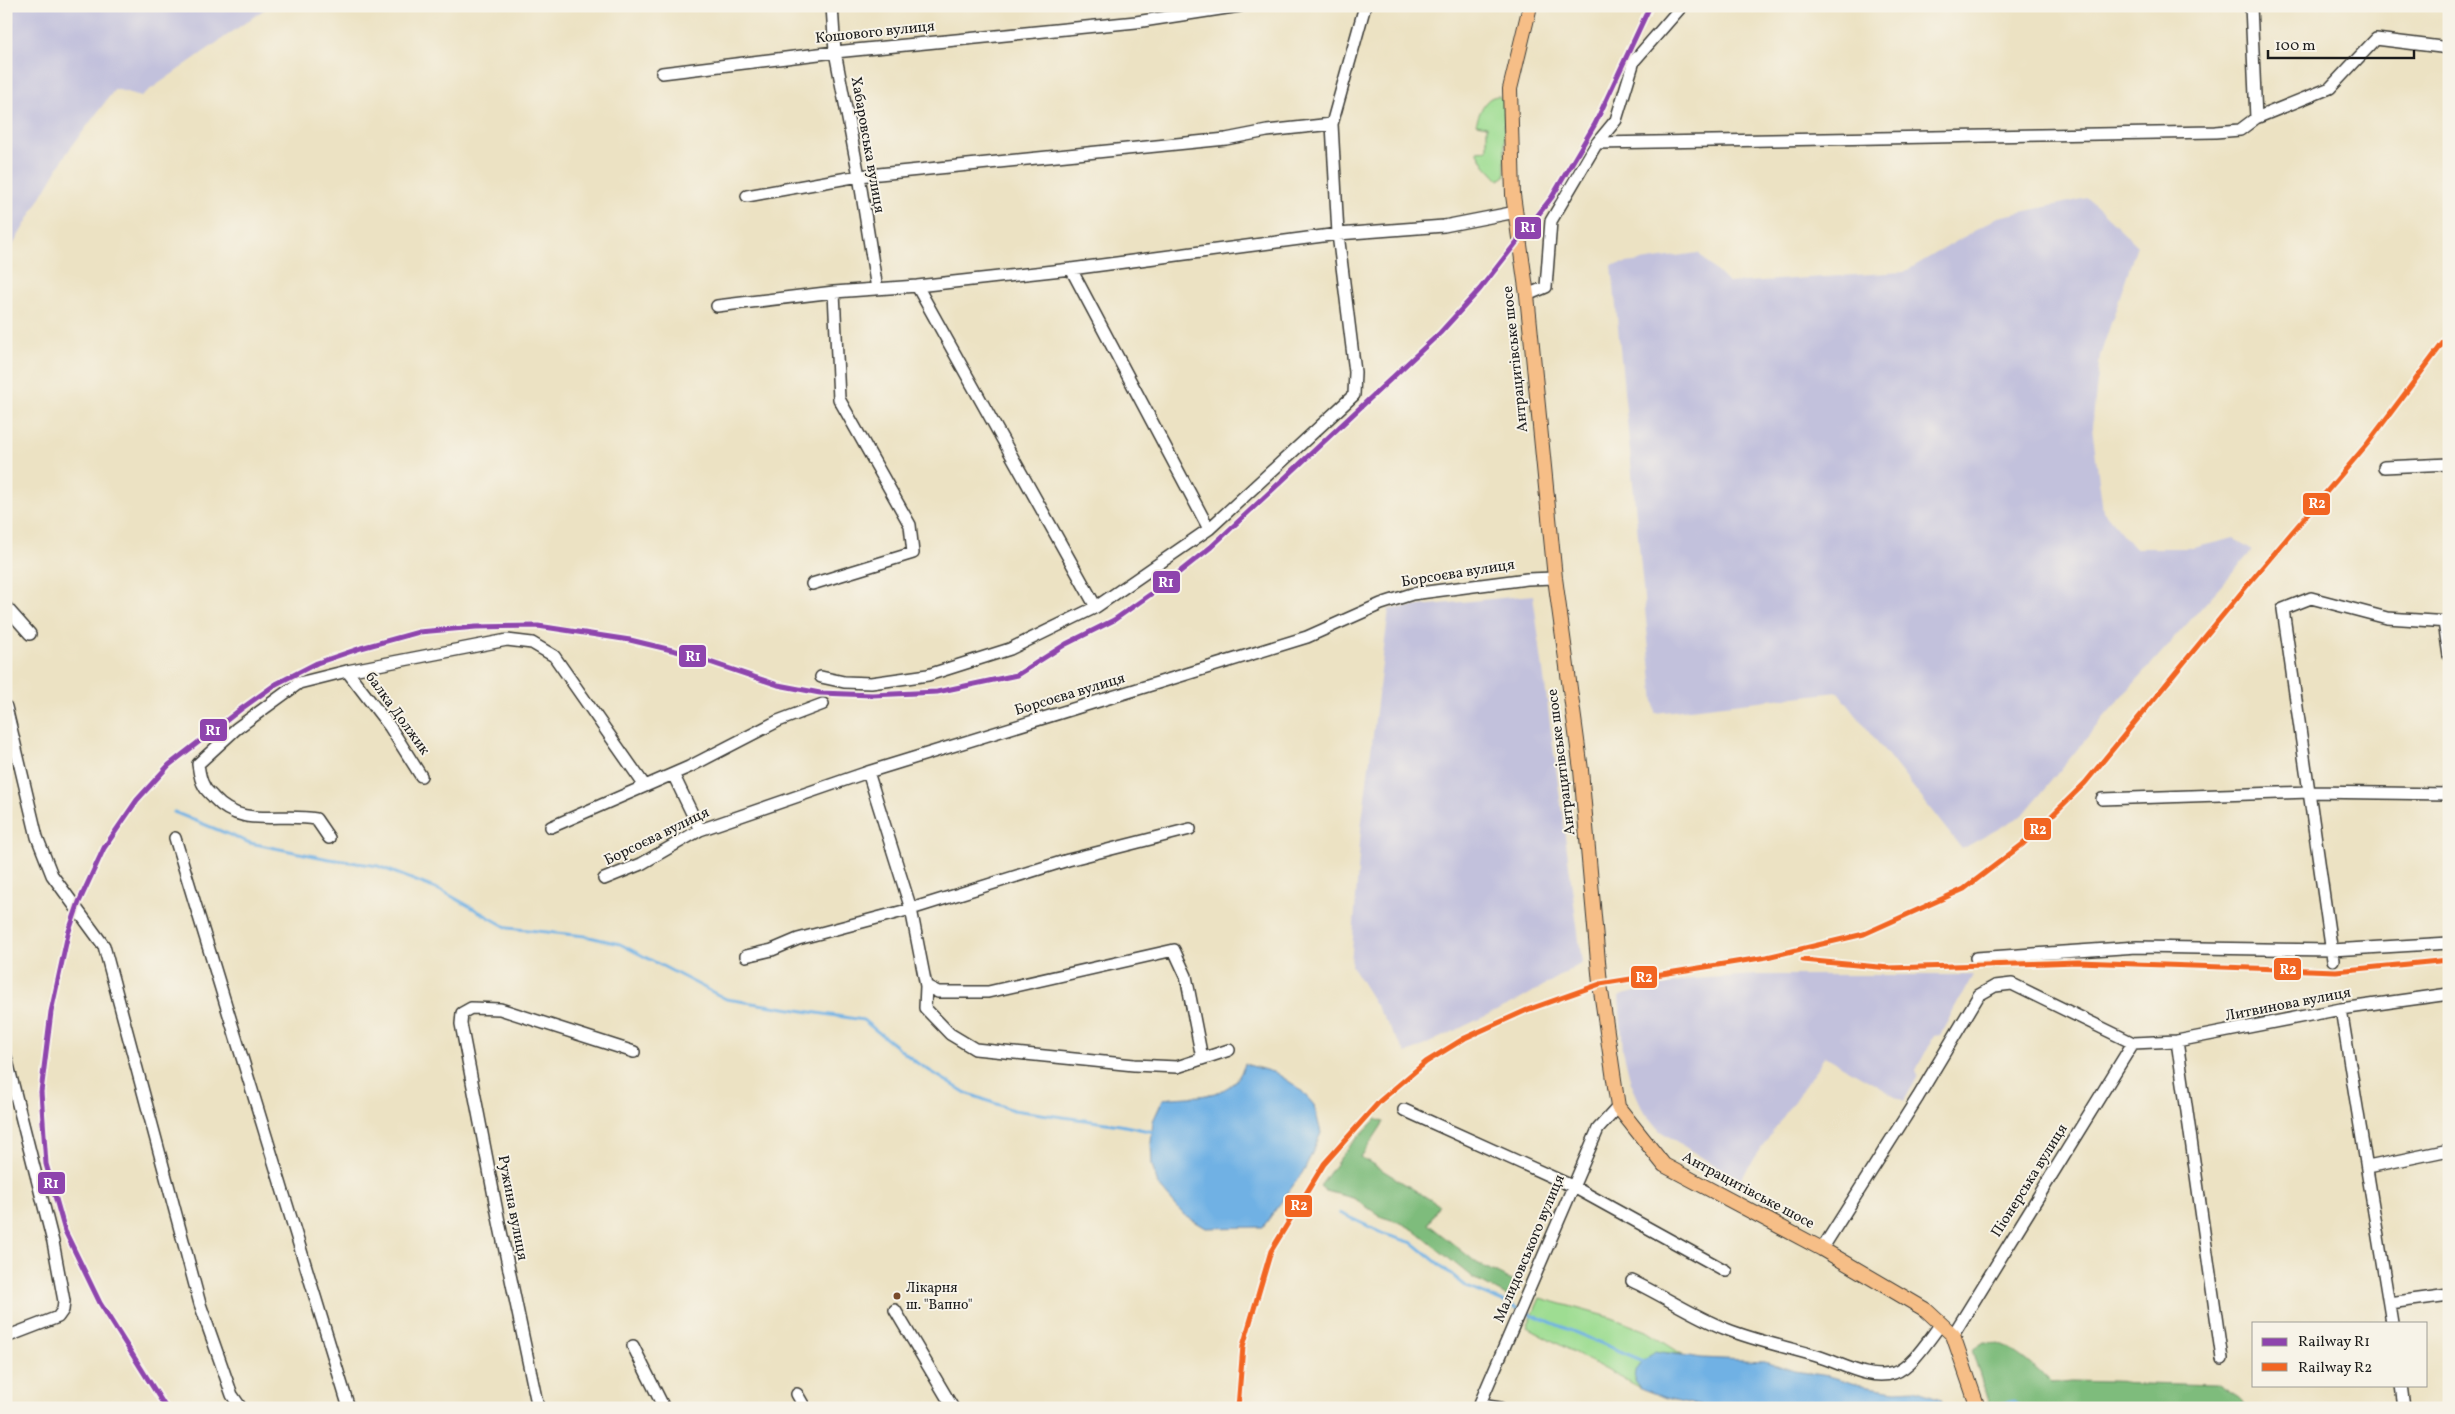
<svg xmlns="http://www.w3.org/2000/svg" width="2455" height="1414" font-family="Vollkorn,serif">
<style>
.industrial{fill:#c2c1dc}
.green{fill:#9edd92;stroke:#5d7c57}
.forest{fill:#7ebc7c;stroke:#4d6c4c}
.water{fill:#70b1e4;stroke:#466680}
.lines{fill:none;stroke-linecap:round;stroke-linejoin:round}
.stream{stroke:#70b1e4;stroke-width:3}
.minor-casing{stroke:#3b3a35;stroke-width:14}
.major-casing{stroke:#3b3a35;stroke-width:16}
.minor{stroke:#fff;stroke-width:11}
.major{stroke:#f6be87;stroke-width:14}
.rail-1-casing{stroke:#f7f3e8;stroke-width:9}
.rail-2-casing{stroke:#f7f3e8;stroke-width:9}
.rail-1{stroke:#8e44ad;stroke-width:5}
.rail-2{stroke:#f26522;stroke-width:5}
.bus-dot{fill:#7a4b2a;stroke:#f7f3e8;stroke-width:2}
.labels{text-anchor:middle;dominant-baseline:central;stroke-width:4;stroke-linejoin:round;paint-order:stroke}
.bus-label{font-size:14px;fill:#1c1c1c;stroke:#f7f3e8;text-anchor:start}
.street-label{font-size:15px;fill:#1c1c1c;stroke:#f7f3e8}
.line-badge{stroke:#f7f3e8;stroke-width:2}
.badge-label{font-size:14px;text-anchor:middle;font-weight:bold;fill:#fff}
</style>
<rect width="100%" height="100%" fill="#f7f3e8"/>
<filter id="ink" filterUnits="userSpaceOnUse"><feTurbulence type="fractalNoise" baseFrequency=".02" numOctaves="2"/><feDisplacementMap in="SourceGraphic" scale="10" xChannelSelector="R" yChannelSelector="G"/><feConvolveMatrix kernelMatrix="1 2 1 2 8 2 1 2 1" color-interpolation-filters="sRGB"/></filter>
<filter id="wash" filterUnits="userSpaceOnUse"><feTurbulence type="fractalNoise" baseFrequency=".0096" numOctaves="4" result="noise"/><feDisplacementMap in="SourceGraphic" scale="20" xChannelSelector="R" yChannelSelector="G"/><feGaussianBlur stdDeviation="1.12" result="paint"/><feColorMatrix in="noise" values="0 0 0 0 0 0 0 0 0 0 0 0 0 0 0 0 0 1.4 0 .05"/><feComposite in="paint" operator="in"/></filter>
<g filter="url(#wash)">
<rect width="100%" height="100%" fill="#ece2c3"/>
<!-- industrial -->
<path class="industrial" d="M6 6H269L141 96 115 89 66 154 6 257Z
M2088 198 2137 245 2100 356 2092 427 2103 511 2134 548H2193L2234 538 2252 551 2104 717 2023 815 1962 849 1838 692 1655 713 1612 265 1698 253 1728 283 1904 272 1998 217Z
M1533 595 1582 963 1521 999 1406 1054 1351 965 1361 829 1389 609Z
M1757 975H1973L1940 1035 1934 1036 1916 1070 1918 1076 1904 1101 1825 1056 1739 1181 1660 1131 1644 1112 1631 1083 1623 1050 1619 996 1692 979Z"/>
<!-- green -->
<path class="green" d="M1499 96 1504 101 1505 176 1499 180 1485 165 1477 151 1487 150V126L1476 124C1480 111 1485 96 1499 96Z
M1540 1298 1612 1318 1646 1331 1682 1354 1654 1352 1634 1380 1640 1388 1527 1327Z"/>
<!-- forest -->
<path class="forest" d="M1376 1119 1384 1122 1361 1157 1439 1205 1428 1224 1477 1263 1516 1283 1512 1299 1473 1278 1414 1230 1401 1223 1382 1217 1353 1198 1326 1191 1320 1186 1347 1149Z
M1984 1342C2011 1343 2033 1365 2051 1383L2072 1381 2217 1385 2239 1399 2248 1408H1990L1972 1350Z"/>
<!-- water -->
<path class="water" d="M1245 1064 1276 1073 1299 1088 1314 1105 1321 1133 1305 1169 1263 1227 1206 1228 1184 1215 1158 1185 1152 1165 1151 1142 1153 1121 1163 1099C1185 1096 1215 1099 1232 1084 1238 1080 1242 1071 1245 1064Z
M1654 1351 1702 1358 1765 1361 1794 1371 1828 1376 1856 1384 1895 1390 1915 1389 1941 1398 1944 1408H1709L1666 1398 1640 1388 1634 1380 1635 1371 1639 1364Z"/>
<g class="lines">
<!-- stream -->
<path class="stream" d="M174 812 250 843 329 859 378 866 444 892 508 928 585 936 620 944 726 999 863 1020 917 1063 966 1093 1013 1110 1120 1125 1154 1132
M1340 1213 1387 1235 1413 1243 1467 1287 1646 1362
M1984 1408 2014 1402 2023 1408"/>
</g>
</g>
<g filter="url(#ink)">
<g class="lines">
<!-- minor casing -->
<g class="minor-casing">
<path id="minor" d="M832 6 835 52 859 176 877 289
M2251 6 2256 118
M662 73 835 52 1136 22 1240 6
M1597 143 2215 132 2240 130 2256 118 2330 88 2376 39 2449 48
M747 196 859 176 1226 139 1267 131 1332 124
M1071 269 1209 529
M917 286 1096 607
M1527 295 1546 287 1551 221 1597 143 1616 120 1634 61 1682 6
M717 306 834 292 917 286 1071 269 1338 234 1444 226 1516 212
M2384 467 2449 464
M812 584 913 553 910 525 839 399 834 292
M6 607 30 634
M2444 622 2449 656
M347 671 390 727 421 776
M821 677 844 682 871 683 928 675 1010 649 1096 607 1209 529 1354 395 1355 372 1338 234 1332 124 1365 6
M6 707 37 837 52 875 104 946 200 1304 232 1395 241 1408
M868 772 911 909 926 986 938 992H988L1174 950 1186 976 1202 1058
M673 774 700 830
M2102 799 2310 792 2449 794
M551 827 689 767 778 721 823 704
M175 838 349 1408
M329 838 316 819C279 812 242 829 214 798 211 794 206 791 204 786 200 780 199 771 198 764L236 729 299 683 347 671 507 640 532 643 554 656 645 786
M604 879 641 864 700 830 868 772 1307 637 1381 604 1412 594 1527 579 1555 578
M746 956 772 950 798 939 911 909 1068 860 1190 829
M1976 958 2137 947 2332 950 2449 943
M2333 960 2283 609 2311 598 2387 618 2449 622
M926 986 925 1008 950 1034 975 1049 1134 1065 1177 1067 1229 1050
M2341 1009 2392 1323
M2177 1041 2222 1359
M6 1057 53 1242 64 1301 63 1310 58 1317 6 1337
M1404 1110 1572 1186 1726 1271
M2368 1167 2449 1150
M1822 1249 1918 1097 1979 995 1995 986 2012 984 2133 1043 2177 1041 2341 1009 2449 994
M1632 1281C1664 1296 1693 1316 1726 1329 1756 1341 1787 1347 1817 1356 1841 1363 1869 1381 1894 1373 1913 1366 1929 1339 1941 1324
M2389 1303 2449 1295
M895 1310 953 1408
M1953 1335 2133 1043
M633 1346 664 1408
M2401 1385 2404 1408
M797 1394 805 1408
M1481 1405 1500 1408
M538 1408 499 1222 461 1024 462 1013 471 1008 500 1009 634 1052
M1478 1408 1598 1129 1618 1107"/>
</g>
<!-- major casing -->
<g class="major-casing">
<path id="major" d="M1530 6 1510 89 1513 195 1527 295 1555 578 1581 770 1600 984 1618 1107 1664 1165 1822 1249 1926 1310 1953 1335 1978 1408"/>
</g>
<!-- minor -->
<use href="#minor" class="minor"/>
<!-- major -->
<use href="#major" class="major"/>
<!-- rail-1 casing -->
<g class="rail-1-casing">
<path id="rail-1" d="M166 1408 100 1303 65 1231 46 1164 41 1092 51 1012 68 934 79 902 104 848 137 800 169 765 241 709 276 684 317 663 361 648 419 632 476 627 538 626 630 640 680 652 778 685 820 693 872 695 937 692 1017 675 1066 644 1114 620 1158 589 1211 547 1440 333 1480 289 1552 197 1595 124 1650 6"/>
</g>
<!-- rail-2 casing -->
<g class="rail-2-casing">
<path id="rail-2" d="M1803 960 1889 968 2078 962 2336 971 2449 960
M1238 1408 1243 1346 1271 1251 1324 1164 1380 1101 1426 1062 1465 1038 1527 1010 1600 984 1767 957 1864 934 1964 889 2023 844 2085 783 2250 582 2368 443 2449 335"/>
</g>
<!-- rail-1 -->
<use href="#rail-1" class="rail-1"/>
<!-- rail-2 -->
<use href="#rail-2" class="rail-2"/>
</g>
</g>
<!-- markers -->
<circle class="bus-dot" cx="897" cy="1296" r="4.5"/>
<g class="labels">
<!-- bus labels -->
<g class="bus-label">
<text x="906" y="1288">Лікарня<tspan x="906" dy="17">ш. "Вапно"</tspan></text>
</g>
<!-- street labels -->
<g class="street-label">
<text transform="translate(875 33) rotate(-6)">Кошового вулиця</text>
<text transform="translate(867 145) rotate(80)">Хабаровська вулиця</text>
<text transform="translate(1516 359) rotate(-96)">Антрацитівське шосе</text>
<text transform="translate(1458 574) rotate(-9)">Борсоєва вулиця</text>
<text transform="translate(1070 695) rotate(-17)">Борсоєва вулиця</text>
<text transform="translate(397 714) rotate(54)">балка Должик</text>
<text transform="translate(1562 762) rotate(-97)">Антрацитівське шосе</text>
<text transform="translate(657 837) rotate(-26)">Борсоєва вулиця</text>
<text transform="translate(2288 1005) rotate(-11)">Литвинова вулиця</text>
<text transform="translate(2030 1181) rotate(-58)">Піонерська вулиця</text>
<text transform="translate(1748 1191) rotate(28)">Антрацитівське шосе</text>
<text transform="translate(512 1208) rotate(79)">Ружина вулиця</text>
<text transform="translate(1530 1249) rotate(-67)">Малидовського вулиця</text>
</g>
</g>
<g class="line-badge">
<rect x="1514" y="216" width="28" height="24" rx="5" fill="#8e44ad"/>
<rect x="2302" y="492" width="29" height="24" rx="5" fill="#f26522"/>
<rect x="1152" y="570" width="29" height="24" rx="5" fill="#8e44ad"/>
<rect x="678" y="644" width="29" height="24" rx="5" fill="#8e44ad"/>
<rect x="199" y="718" width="29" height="24" rx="5" fill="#8e44ad"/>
<rect x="2023" y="817" width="29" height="24" rx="5" fill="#f26522"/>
<rect x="2273" y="957" width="29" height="24" rx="5" fill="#f26522"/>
<rect x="1630" y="965" width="28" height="24" rx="5" fill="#f26522"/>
<rect x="37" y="1171" width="29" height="24" rx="5" fill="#8e44ad"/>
<rect x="1284" y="1194" width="29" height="24" rx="5" fill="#f26522"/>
</g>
<g class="badge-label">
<text x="1528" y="232">R1</text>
<text x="2317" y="508">R2</text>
<text x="1166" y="587">R1</text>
<text x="693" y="661">R1</text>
<text x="213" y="735">R1</text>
<text x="2038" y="834">R2</text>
<text x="2288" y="974">R2</text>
<text x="1644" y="982">R2</text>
<text x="51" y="1188">R1</text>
<text x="1299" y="1210">R2</text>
</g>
<!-- margin -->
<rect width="2455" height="1414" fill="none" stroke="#f7f3e8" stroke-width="25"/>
<!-- legend -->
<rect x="2252" y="1322" width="175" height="65" fill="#f7f3e8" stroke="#9f9d96"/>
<rect x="2262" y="1338" width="25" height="8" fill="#8e44ad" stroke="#9f9d96"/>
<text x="2298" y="1346" font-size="15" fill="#1c1c1c">Railway R1</text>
<rect x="2262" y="1363" width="25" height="8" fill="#f26522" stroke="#9f9d96"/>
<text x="2298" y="1372" font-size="15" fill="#1c1c1c">Railway R2</text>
<!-- scale -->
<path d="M2268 50v8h146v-8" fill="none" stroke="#1c1c1c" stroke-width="2.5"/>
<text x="2275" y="50" font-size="15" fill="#1c1c1c" stroke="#f7f3e8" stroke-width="4" paint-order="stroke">100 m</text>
</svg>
